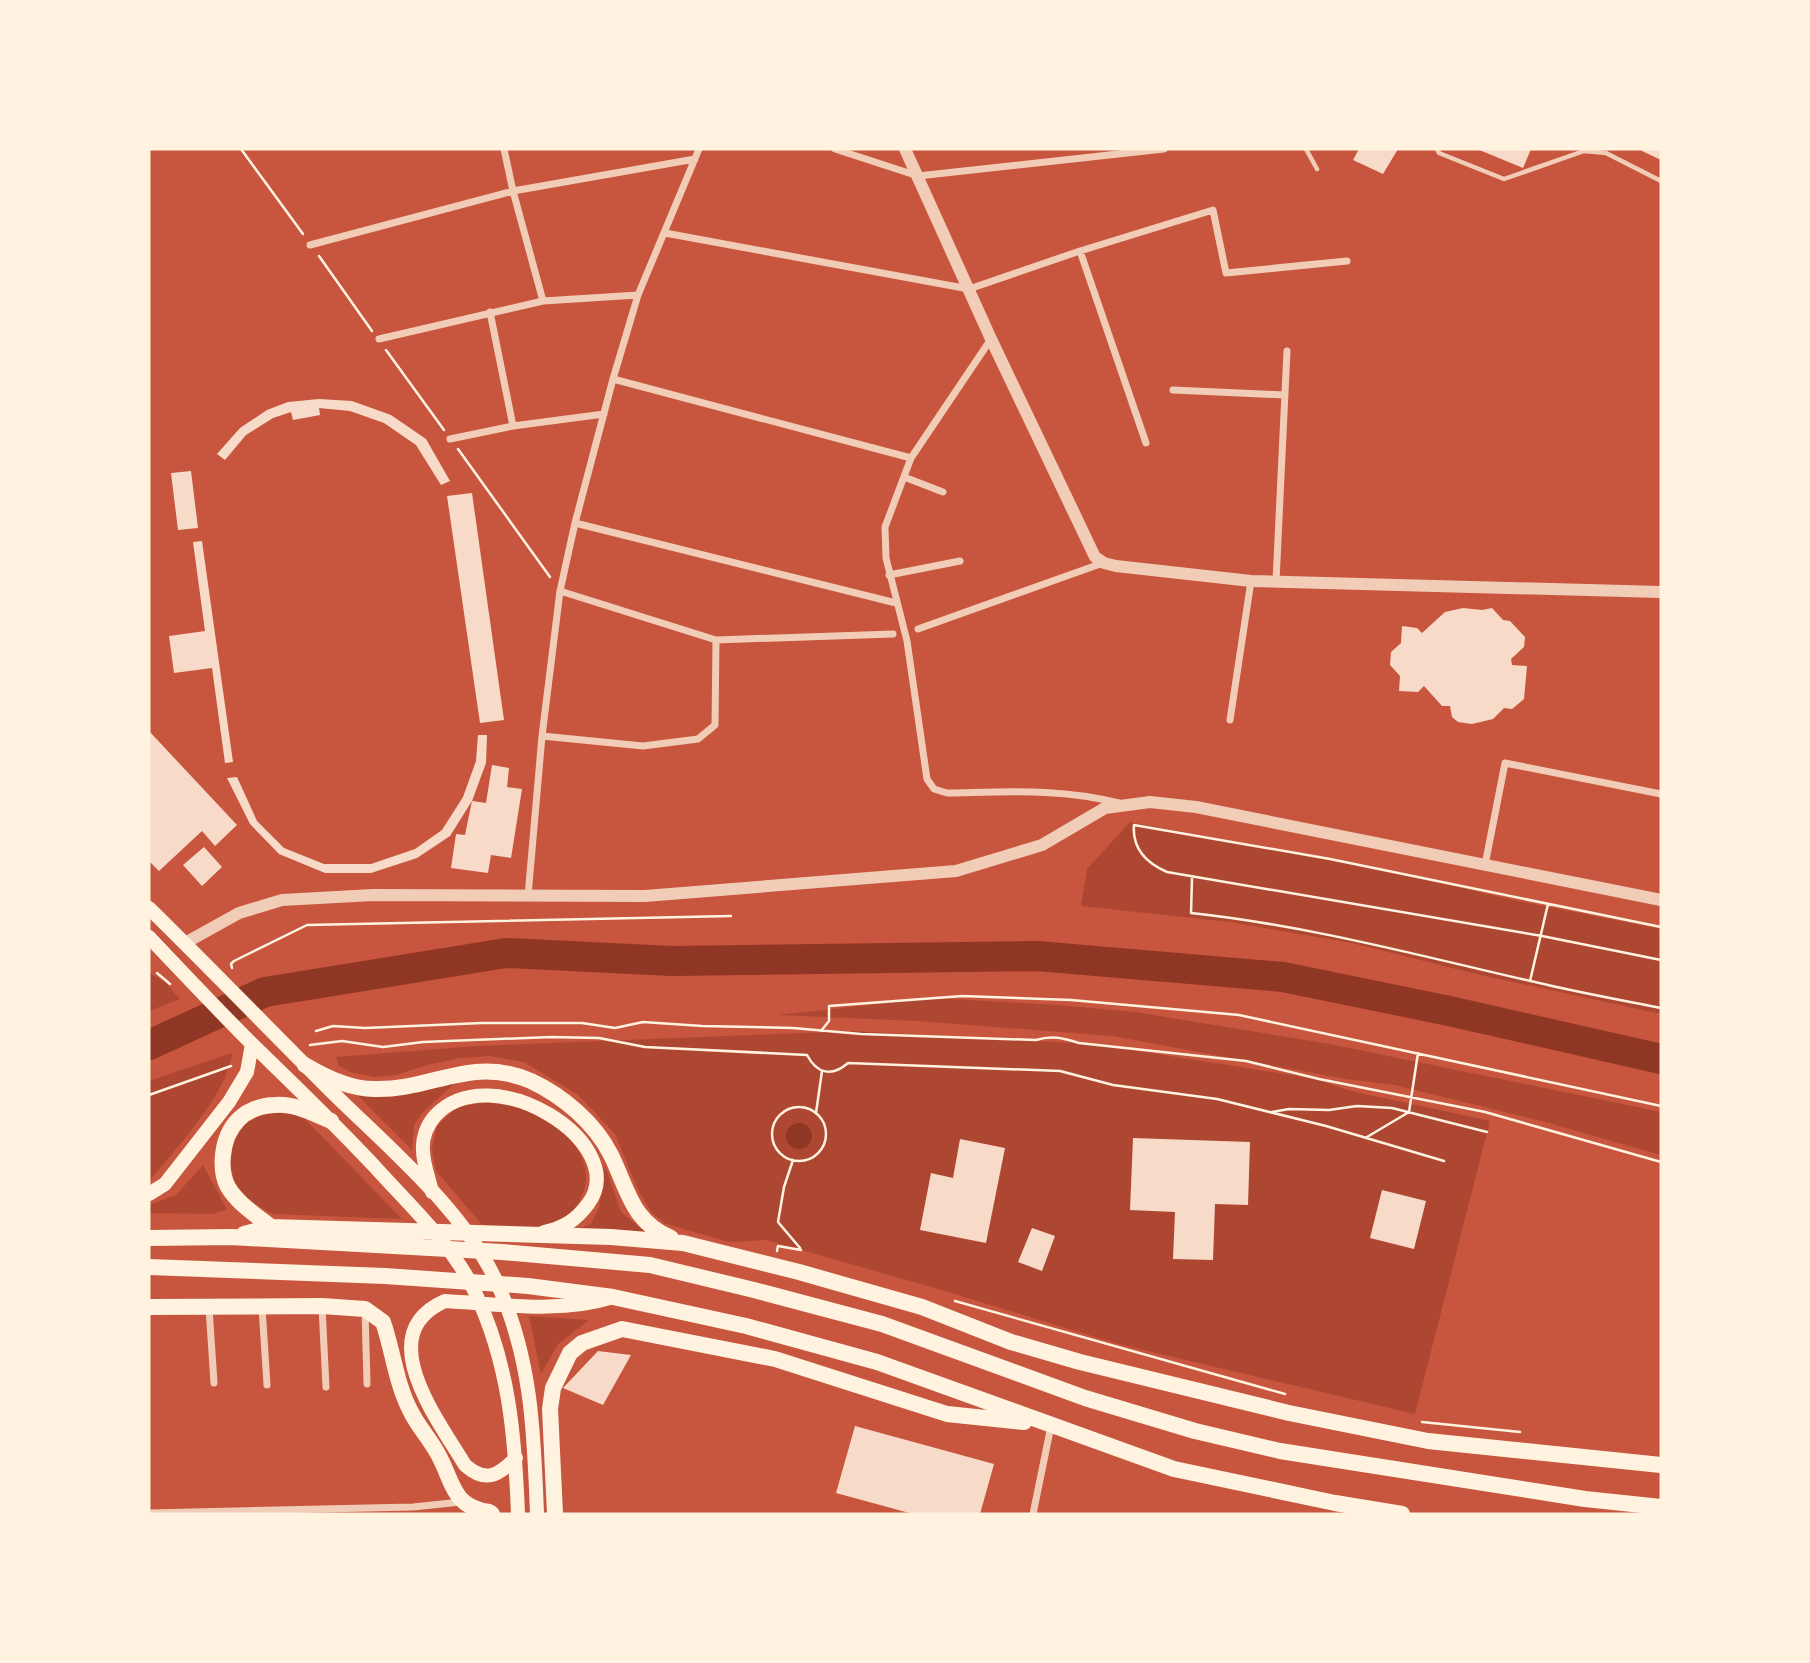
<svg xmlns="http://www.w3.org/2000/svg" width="1810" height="1663" font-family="'PT Serif',serif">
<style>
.green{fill:#ae4732}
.water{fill:#8f3625}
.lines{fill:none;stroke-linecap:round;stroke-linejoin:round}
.river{stroke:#8f3625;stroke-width:30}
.building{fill:#f7dbc8}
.path{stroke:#fff3e0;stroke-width:2.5}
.service{stroke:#f1ccb7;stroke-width:4.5}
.minor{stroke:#f1ccb7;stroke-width:7}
.tertiary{stroke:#f1ccb7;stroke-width:12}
.primary{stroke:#fff3e0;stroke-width:14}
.trunk{stroke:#fff3e0;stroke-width:16}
</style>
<rect width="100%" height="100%" fill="#c8553d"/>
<!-- green -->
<path class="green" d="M1130 822 1379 869 1518 901 1661 929V1014L1472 973 1352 943 1230 922 1081 906 1087 869Z
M149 973 164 981 180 999 149 1011Z
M933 998 1057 1005 1135 1012 1330 1044 1661 1112V1155L1549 1123 1395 1085 1346 1079 1112 1036 917 1021 778 1015Z
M853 1031 1094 1044 1311 1078 1351 1091 1490 1121 1415 1414 1118 1344 935 1288 767 1240 729 1242 666 1224 652 1213 639 1192 615 1134 578 1095 524 1062 489 1056 460 1058 427 1065 396 1075 374 1077 350 1072 339 1066 336 1057 477 1046Z
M232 1053C229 1091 174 1152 149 1181V1081Z
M456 1082 422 1113 414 1125 412 1150 355 1093Z
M489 1102C503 1105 519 1106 531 1111 556 1122 588 1149 586 1179 586 1187 582 1196 578 1204 571 1217 553 1227 538 1229 521 1231 502 1228 484 1227L436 1171 432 1149 437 1126 457 1107Z
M288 1112 303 1117 402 1219 273 1214 252 1203 235 1184 230 1164 234 1141 245 1124 263 1114Z
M203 1165 227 1209 213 1214 149 1213V1205L176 1195Z
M605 1166 621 1212 648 1234 576 1230 591 1224 599 1207Z
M529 1316 589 1320 558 1344 541 1374Z"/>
<!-- water -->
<path class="water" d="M786 1136a13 13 0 1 1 26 0a13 13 0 1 1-26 0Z"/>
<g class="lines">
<!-- river -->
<path class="river" d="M149 1045 265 992 506 953 672 961 1037 956 1283 977 1449 1011 1661 1059"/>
</g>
<!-- building -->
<path class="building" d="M1359 149H1398L1383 174 1353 160Z
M1477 149H1531L1523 168Z
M1643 149H1661V160L1642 151Z
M319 399 352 401 391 415 426 439 450 481 441 485 416 445 384 423 350 411 319 408 320 415 293 420 291 412 273 418 246 435 225 460 217 454 240 428 267 410 288 402Z
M191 471 198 528 178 530 171 473Z
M472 493 504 720 480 723 447 496Z
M202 541 233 762 225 763 212 668 174 673 169 636 205 631 193 542Z
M1463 608 1482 610 1492 608 1503 620 1510 621 1525 637 1524 647 1511 659 1512 665 1527 666 1524 699 1512 709 1504 708 1493 719 1472 724 1458 722 1452 717 1450 706H1442L1424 686 1418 692 1399 691 1400 676 1390 665 1391 652 1401 643 1402 626 1417 628 1422 633 1445 612Z
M149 731 237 825 215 846 202 831 159 871 149 861Z
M478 735H487L486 763 472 801 450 836 417 858 371 873H325L279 854 250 824 227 778 237 777 257 821 284 848 324 864H371L415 849 442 830 463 797 476 761Z
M492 765 509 768 507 787 522 789 511 858 491 855 488 873 451 868 456 834 465 835 472 801 486 803Z
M204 847 222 867 202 886 183 865Z
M1133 1138 1250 1142 1248 1205 1215 1204 1213 1260 1173 1259 1175 1212 1130 1210Z
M960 1139 1005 1148 986 1243 920 1230 931 1173 953 1178Z
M1382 1190 1426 1201 1414 1249 1370 1238Z
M1032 1228 1055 1236 1042 1271 1018 1262Z
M598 1351 631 1355 603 1405 563 1388Z
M855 1426 994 1464 980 1514H913L836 1493Z"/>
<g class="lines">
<!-- path -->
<path class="path" d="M241 149 303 234
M319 256 372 331
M386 350 444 430
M458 449 550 577
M1192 878 1191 913C1313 926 1432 959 1552 986 1588 994 1625 1001 1661 1008
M1661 927 1330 859 1134 825C1132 849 1146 863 1167 872L1542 936 1661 960
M232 968 231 964 234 961 307 925 731 916
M157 973 170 984
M1530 981 1548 904
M316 1031 333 1026 365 1028 482 1023H582L615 1028 643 1022 702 1026 793 1028 861 1034 1036 1040C1052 1035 1063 1038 1079 1043L1246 1061 1319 1079 1485 1112 1661 1162
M821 1031 829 1021V1006L962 996 1071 1000 1239 1015 1661 1106
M310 1045 342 1041 383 1047 423 1042 551 1037 599 1038 645 1047 807 1055C817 1074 832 1077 848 1063L1060 1071 1113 1085 1217 1099 1326 1126 1444 1161
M149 1095 231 1066
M772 1134a27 27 0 1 1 54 0a27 27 0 1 1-54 0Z
M1272 1112 1289 1109 1329 1110 1357 1106 1392 1108 1487 1132
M816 1113 822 1071
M1367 1137 1409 1112 1418 1053
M793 1160 784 1187 778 1222 800 1248
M777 1251 778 1246 801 1250
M955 1301 1285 1394
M1422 1422 1520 1432"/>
<!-- service -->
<path class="service" d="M1306 149 1317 169
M1437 149 1439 153 1504 179 1584 151 1606 153 1661 181"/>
<!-- minor -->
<path class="minor" d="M504 149 513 191 543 301
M835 149 918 176 1164 149
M665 233 969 289 1080 251 1213 210 1226 273 1347 261
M310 245 513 191 695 159
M1080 251 1146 443
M490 312 513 426
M379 339 543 301 638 295
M991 339 911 458 885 527 886 558 907 641 927 779 934 789 947 793C1008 792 1059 788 1119 803
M613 379 911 458
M1173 390 1284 395
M450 439 513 426 604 414
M904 477 943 492
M575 523 896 603
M889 575 960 561
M1276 581 1287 351
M560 591 716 640 893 634
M918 629 1103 563
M1230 720 1251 581
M542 736 643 746 698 739 715 725 716 640
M1485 865 1505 763 1661 794
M528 896 542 736 560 591 575 523 613 379 638 295 699 149
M262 1307 267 1385
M322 1307 326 1387
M209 1308 214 1383
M365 1310 367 1384
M149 1513 413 1507 461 1502
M1033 1514 1051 1426"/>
<!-- tertiary -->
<path class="tertiary" d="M905 149 991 339 1095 557 1104 563 1116 566 1251 581 1661 592
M185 943 239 913 282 900 373 895 645 896 956 871 1042 845 1105 808 1150 802 1196 807 1661 900"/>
<!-- primary -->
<path class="primary" d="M149 908C211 969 271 1031 333 1093 390 1149 465 1211 498 1285 532 1360 534 1434 537 1514
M149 937C183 973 217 1009 252 1044 294 1085 336 1125 376 1168 411 1207 452 1244 475 1292 509 1363 515 1436 518 1514
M432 1192C429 1178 423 1164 423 1150 422 1138 427 1125 435 1116 491 1055 633 1144 588 1204 576 1220 564 1228 544 1232
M149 1194 165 1184 229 1102 247 1072 252 1044
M516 1458C499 1475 486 1484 465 1465 439 1421 370 1334 445 1301 501 1304 559 1314 613 1297"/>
<!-- trunk -->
<path class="trunk" d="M305 1065C325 1077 350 1089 374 1089 431 1091 471 1055 531 1081 563 1096 595 1123 611 1155 628 1190 632 1222 671 1238
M271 1227C256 1215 238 1204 228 1187 223 1178 222 1165 223 1155 226 1126 244 1106 275 1105 294 1103 314 1114 331 1121
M244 1234 271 1227 611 1237 683 1243 799 1272 922 1307 1011 1342 1080 1362 1289 1413 1428 1441 1661 1465
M149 1238 231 1237 502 1252 650 1265 754 1290 882 1324 1085 1398 1195 1431 1280 1451 1585 1499 1661 1507
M149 1267 385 1276 528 1286 613 1297 746 1326 877 1362 1174 1469 1335 1503 1402 1514
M149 1307 322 1306 365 1309 383 1322C393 1351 396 1383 410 1410 418 1427 431 1440 439 1456 454 1484 452 1506 489 1512L492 1514
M555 1514 550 1409 553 1388 570 1353 582 1343 622 1329 775 1359 947 1414 1024 1422"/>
</g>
<!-- border -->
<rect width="1810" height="1663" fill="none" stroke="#fff3e0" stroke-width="301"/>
</svg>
